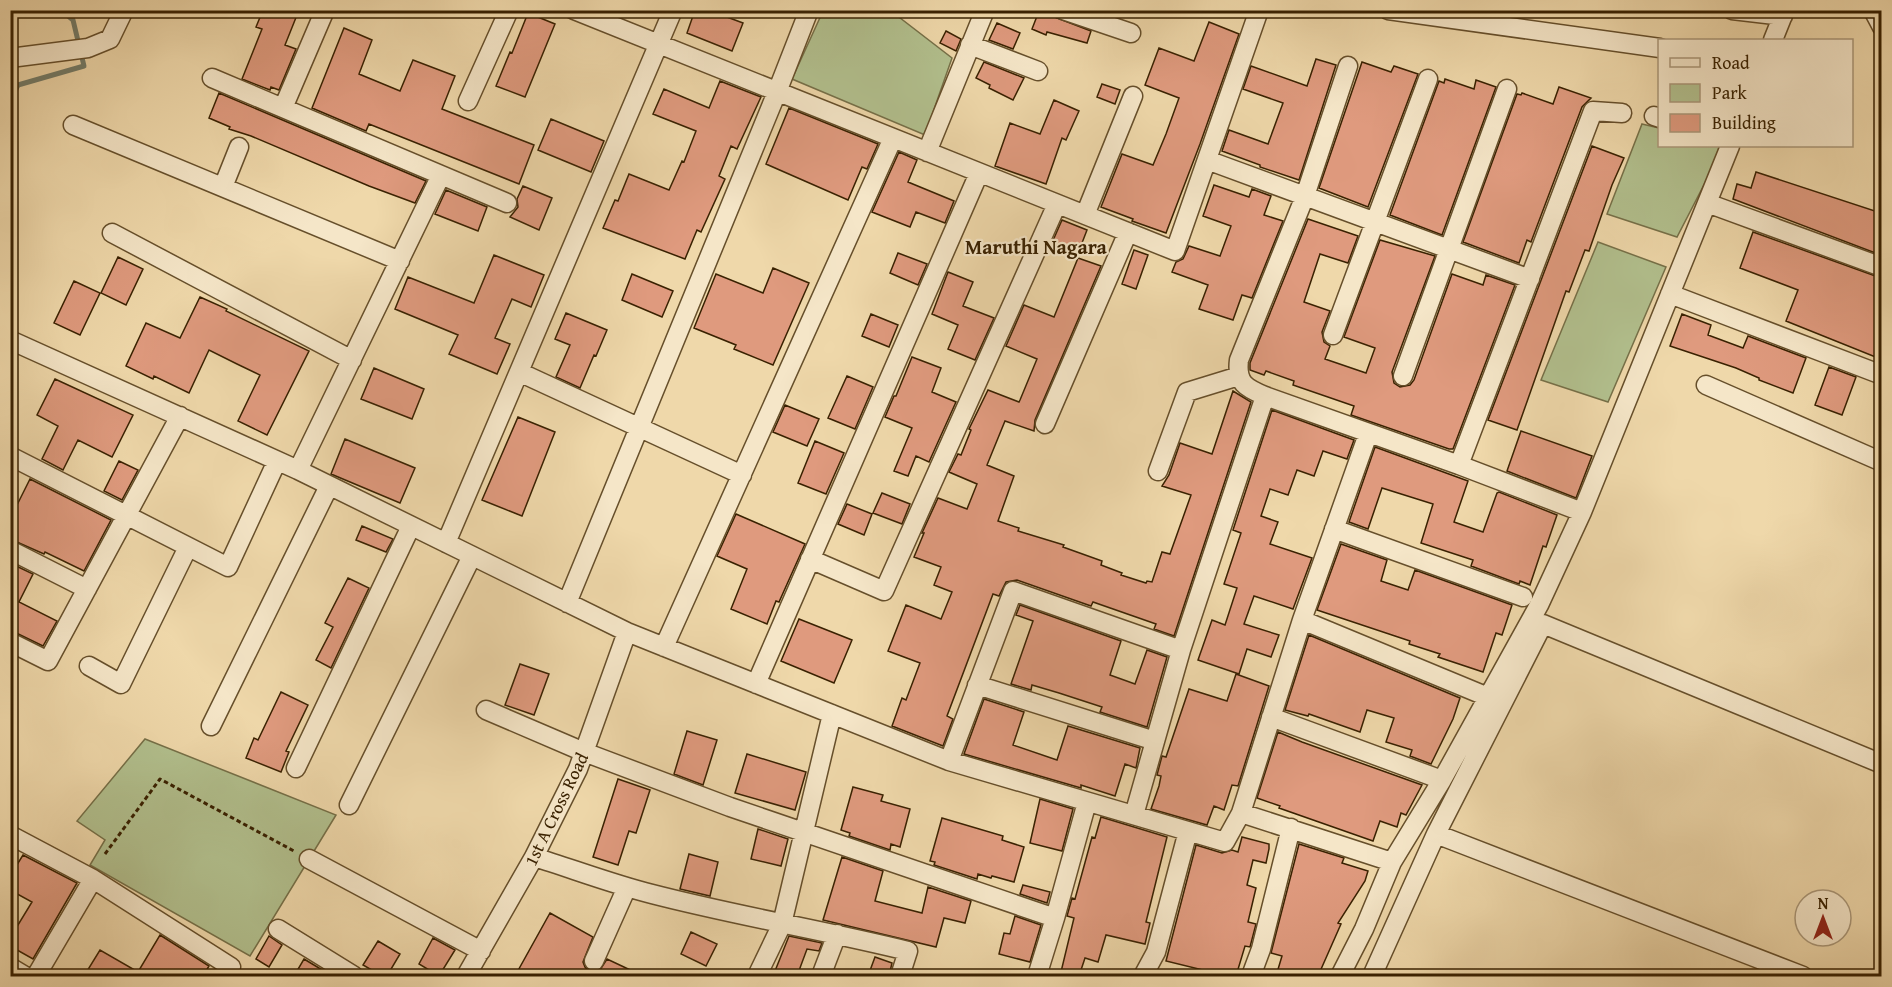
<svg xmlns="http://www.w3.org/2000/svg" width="1892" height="987" font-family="'Gentium Book Plus',serif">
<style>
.green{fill:#b2c08e;stroke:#767048;stroke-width:1.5}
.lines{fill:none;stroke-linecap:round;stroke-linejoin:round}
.stream{stroke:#737c69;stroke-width:5}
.building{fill:#df9a7e;stroke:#392101;stroke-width:1.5}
.minor-casing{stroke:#664f2b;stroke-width:21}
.path{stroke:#392101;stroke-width:3;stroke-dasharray:4.5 3;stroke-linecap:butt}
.minor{stroke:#f5e6c8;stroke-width:18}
.labels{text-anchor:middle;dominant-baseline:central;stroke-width:4.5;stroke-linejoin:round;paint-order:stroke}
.street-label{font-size:18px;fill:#392101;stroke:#f5e6c8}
.neighbourhood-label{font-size:20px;font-weight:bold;fill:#392101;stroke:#f5e6c8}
</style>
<rect width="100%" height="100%" fill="#efd8aa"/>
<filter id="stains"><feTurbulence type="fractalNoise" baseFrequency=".00333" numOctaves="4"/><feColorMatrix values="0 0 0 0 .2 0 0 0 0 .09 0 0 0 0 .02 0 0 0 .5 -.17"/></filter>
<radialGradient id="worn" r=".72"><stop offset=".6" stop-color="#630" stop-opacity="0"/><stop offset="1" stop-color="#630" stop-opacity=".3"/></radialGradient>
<!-- green -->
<path class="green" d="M823 11H891L952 58 925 135 792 79Z
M1642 124 1659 128 1660 146H1724L1677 237 1607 214Z
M1598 242 1666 267 1608 402 1541 380Z
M145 739 336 815 250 956 90 865 105 840 77 821Z"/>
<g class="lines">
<!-- stream -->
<path class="stream" d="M10 102 18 85 84 66 73 20 61 10"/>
</g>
<!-- building -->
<path class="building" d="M263 10H299L285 45 296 49 279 90 271 87 270 90 242 79 262 29 256 27Z
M695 10H708L743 23 732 51 687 33Z
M1039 11 1091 31 1087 43 1047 32 1046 35 1032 29Z
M528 13 555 24 525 97 496 86 510 52 512 53Z
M1209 22 1239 34 1200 144 1166 233 1132 221 1133 219 1101 207 1122 154 1153 165 1166 134 1179 98 1145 85 1159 48 1194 61Z
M997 23 1020 33 1013 49 989 40Z
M344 28 372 40 359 74 400 91 413 60 455 76 442 109 534 145 519 184 369 124 366 131 312 108Z
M946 31 961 39 956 51 940 43Z
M1316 59 1336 65 1299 180 1260 167V165L1222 151 1229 130 1268 144 1283 103 1243 89 1251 66 1307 86Z
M984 62 1024 78 1013 100 989 88 990 85 976 78Z
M1362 62 1391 72 1394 66 1418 74 1368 207 1319 188Z
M1445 79 1474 89 1476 80 1496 87 1442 235 1390 215 1439 81 1444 83Z
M720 81 761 97 737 149 731 146 719 176 725 179 701 232 697 230 685 259 603 228 615 200 618 201 629 174 669 190 682 161 684 162 696 131 653 114 664 89 709 108Z
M1102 84 1120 90 1115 104 1097 97Z
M1559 87 1591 98 1582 107 1531 242 1527 240 1519 263 1463 242 1517 94 1521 95 1522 93 1553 104Z
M219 93 426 181 415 203 369 186 251 136 229 129 230 127 209 118Z
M1054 100 1079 111 1066 140 1062 138 1046 184 995 166 1010 123 1040 134Z
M789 108 878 144 867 169 862 167 848 200 766 164Z
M551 119 604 141 591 172 538 150Z
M1592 146 1624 158 1612 185 1589 251 1585 250 1569 292 1566 291 1517 430 1488 420Z
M899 152 917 160 908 182 954 201 945 223 916 212 910 227 872 212Z
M1756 172 1881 213V244L1878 254 1733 199 1737 184 1751 188Z
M1214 185 1249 197 1252 189 1271 196 1264 215 1283 221 1252 298 1242 295 1233 320 1199 309 1208 285 1172 272 1176 262 1183 259 1189 246 1220 256 1231 226 1203 216Z
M523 186 552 198 539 230 510 217 518 207 517 199Z
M446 190 487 207 478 231 435 214Z
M1308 219 1358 236 1348 263 1320 254 1304 302 1330 311 1322 332 1324 342 1330 346 1325 359 1366 373 1375 348 1344 337 1380 240 1435 256 1392 372 1394 383 1400 387 1410 385 1414 380 1452 274 1483 285 1486 275 1515 285 1453 449H1449L1351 415 1354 406 1293 385 1294 381 1266 371 1264 375 1250 370V363Z
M1062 220 1087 230 1077 256 1051 245Z
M1753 232 1881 278V350L1878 358 1786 321 1798 290 1740 268Z
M1134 250 1148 255 1136 289 1122 284Z
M898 253 927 264 918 285 890 273Z
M494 255 544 275 531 307 512 299 495 338 510 344 497 374 449 354 458 335 395 309 408 277 474 303Z
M118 257 143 269 126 305 101 293Z
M1078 258 1101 266 1035 420 1034 431 1005 421 987 465 1014 476 998 521 1019 528 1018 531 1064 545 1063 547 1102 561 1101 565 1122 573 1121 575 1146 583 1147 581 1152 582 1162 552 1170 554 1191 495 1162 486 1169 475 1180 443 1212 454 1233 391 1251 402 1174 636 1154 629 1156 624 1093 602 1091 606 1017 580 1006 582 999 596 993 594 947 716 953 719 943 746 892 726 902 698 906 700 920 663 888 651 906 605 941 619 952 592 934 585 941 567 914 557 924 533H922L938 498 967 509 977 484 949 472 958 454 961 455 971 430 969 429 988 390 1019 402 1020 400 1037 359 1006 346 1024 305 1054 317Z
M773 268 809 283 773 365 734 349 736 345 694 328 716 274 763 293Z
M948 272 973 282 963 306 994 318 975 360 948 349 958 325 932 314Z
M632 274 673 291 662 317 622 300Z
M74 281 100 293 80 335 54 323Z
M200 297 227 309 226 311 309 351 267 435 238 421 260 375 237 364 209 350 189 393 154 376 153 379 126 366 146 323 180 338Z
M566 313 607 330 596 356 594 355 580 388 556 377 570 345 555 339Z
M871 314 898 325 889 347 862 336Z
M1682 314 1711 325 1708 335 1743 348 1748 336 1806 358 1793 393 1759 380V378L1736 368 1670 346Z
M912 357 941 368 932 392 956 402 929 462 916 456 908 476 894 471 912 428 885 417 894 396H896Z
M1829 367 1856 377 1842 415 1815 405Z
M374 368 424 389 412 419 361 399Z
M847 376 873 387 855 429 828 418Z
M55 379 133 415 112 457 78 440 63 470 42 459 58 426 37 415Z
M785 405 819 419 807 446 773 432Z
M1272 410 1354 440 1347 459 1323 451 1314 476 1297 470 1288 495 1270 489 1261 516 1278 522 1270 544 1312 558 1293 609 1254 596 1244 624 1279 635 1271 657 1247 649 1239 674 1198 660 1212 620 1225 625 1237 588 1224 584 1241 533 1233 530Z
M518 417 555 432 522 516 482 500Z
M1521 431 1592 456 1576 498 1507 471Z
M345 439 415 468 400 503 331 474Z
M815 441 844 453 826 494 798 483Z
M1375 447 1468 481 1454 522 1483 532 1497 493 1499 492 1557 515 1546 547 1543 546 1530 585 1520 581 1519 584 1471 566 1473 560 1421 543 1433 504 1382 488 1368 529 1349 522Z
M119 461 138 470 122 500 104 491Z
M30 479 111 520 84 571 45 552 44 554 10 539V501L17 505Z
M882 493 910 504 902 524 873 513Z
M847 504 872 514 864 535 838 524Z
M736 514 805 544 779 602 776 601 767 624 731 609 747 569 717 556Z
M362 526 393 539 386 552 356 540Z
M1341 544 1387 560 1381 581 1408 590 1415 570 1512 605 1502 635 1496 633 1483 672 1438 657 1440 654 1409 644 1410 641 1317 610Z
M10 563 33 574 19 602 57 621 43 646 10 630Z
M348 578 369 588 331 668 316 660 333 627 325 623Z
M1020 605 1121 641 1110 675 1135 684 1147 650 1167 657 1147 727 1100 712 1102 707 1059 693 1032 685 1031 690 1011 684 1033 621 1016 615Z
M799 619 852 640 834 683 781 661Z
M1309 635 1460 698 1453 719 1431 764 1410 756 1412 750 1386 742 1394 718 1367 710 1360 732 1309 714 1308 716 1285 710Z
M520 664 549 674 534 715 505 705Z
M1236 674 1269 686 1238 786 1232 785 1224 810 1214 806 1207 825 1151 809 1159 786 1161 776 1157 775 1162 756 1166 757 1189 689 1227 701Z
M281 692 308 705 286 751 289 752 281 772 246 758 254 738 258 740Z
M984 699 1024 712 1013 745 1057 760 1068 726 1140 748 1136 768 1125 764 1115 796 1081 785V788L964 754Z
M687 731 717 740 703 785 674 774Z
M1278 732 1302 742 1422 785 1406 815 1401 813 1397 827 1380 821 1373 841 1279 808 1280 806 1257 798Z
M747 754 806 772 795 810 735 793Z
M618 779 650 790 636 833 629 831 618 865 593 857Z
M853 787 883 795 881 801 910 809 900 847 891 844 890 850 849 836 850 833 841 830Z
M1040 799 1073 809 1062 851 1030 843Z
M1101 817 1167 837 1146 922 1150 923 1145 944 1106 935 1098 962 1085 958 1079 976H1060L1074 918 1067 916 1072 898 1075 899 1092 837 1095 838Z
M942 818 1003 836 1002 840 1024 847 1014 882 992 876 991 878 978 874 977 879 934 865 935 862 930 861Z
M758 829 788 839 781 866 751 859Z
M1242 837 1269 844V849L1266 863 1253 860 1247 885 1256 888 1248 922 1256 924 1250 947 1245 946 1236 976H1205L1207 971 1166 961 1196 845 1222 853 1232 850 1238 852Z
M1299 844 1344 858 1342 863 1368 871 1365 881 1338 923 1341 924 1318 976H1276L1282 956 1271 953Z
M689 854 718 862 710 896 680 889Z
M23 855 77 883 33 959 10 946V938L32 902 10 890V876Z
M842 857 883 871 875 901 922 913 928 887 971 901 965 923 944 918 936 947 823 920Z
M1023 885 1050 892 1047 903 1020 894Z
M550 913 593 937 583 962 585 967 589 971 595 972 600 970 607 959 643 976H515Z
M1015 916 1041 925 1030 962 999 954 1004 933 1010 934Z
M691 932 717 944 706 966 681 954Z
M160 935 209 966 203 976H84L100 950 138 972Z
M269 936 282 945 269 967 256 959Z
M789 936 822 943 819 951 807 949 797 976H773Z
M433 938 455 950 439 976 419 964Z
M378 941 400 954 387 976H382L363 965Z
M875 957 892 963 889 976H868Z
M304 959 324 971 320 976H294Z"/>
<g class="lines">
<!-- minor casing -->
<g class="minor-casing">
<path id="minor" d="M574 10 1175 251 1259 10
M1063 10 1131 33
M1388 10 1660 48
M1732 10 1783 16
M1873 10 1882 27
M1773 40 1785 10
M970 45 1038 71
M10 58 88 48 110 39 124 10
M1348 66 1305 196 1239 360C1236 383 1246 388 1265 396L1459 465 1582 512
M212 78 507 203
M468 101 509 10
M283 108 325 10
M1654 116 1660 118
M73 125 400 261
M927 152 985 10
M1207 160 1530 279
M223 187 239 147
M1707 203 1882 267
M1085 215 1133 96
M112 233 352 360
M1670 294 1882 375
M1333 335 1428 79
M10 340 298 470 627 632 949 761 1225 842 1241 813 1392 862
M519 372 742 475
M1403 376 1507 89
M1706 385 1882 462
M1045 424 1128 232
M1368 434 1302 620 1488 697
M10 456 228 567 277 461
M1459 465 1593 111 1622 113
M298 470 441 175
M1158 471 1187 392 1239 376
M1334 529 1523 597
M446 543 673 10
M10 550 87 589
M810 559 884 591 1057 204
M567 603 777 92 809 10
M10 642 48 661 180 416
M664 647 893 138
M89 666 121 684 188 547
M756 684 979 173
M977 685 1155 741
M486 710 584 752 730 807 1055 918
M1271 717 1442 780
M211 726 329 486
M949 761 1013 591 1181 650
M296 768 411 526
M349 805 472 556
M1241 813 1302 620
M1134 815 1181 650 1265 396
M1436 834 1803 976
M10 835 93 879
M534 857C573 869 612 884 652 894 737 916 823 930 908 951L900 976
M309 859 481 951
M278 929 354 976
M594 961 627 887
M10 967 25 976
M36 976 93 879 231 967
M466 976 534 857 578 769 627 632
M757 976 782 924 832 714
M821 976 837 934
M1037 976 1055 918 1087 802
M1143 976 1156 952 1188 831
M1251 976 1261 949 1291 828
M1340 976 1364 929 1392 862 1442 780 1539 605 1582 512 1730 146
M1372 976 1436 834 1543 624 1882 764"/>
</g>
<!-- path -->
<path class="path" d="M105 854 160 779 294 851"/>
<!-- minor -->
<use href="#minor" class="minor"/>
</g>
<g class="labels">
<!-- street labels -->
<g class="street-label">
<text transform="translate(556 809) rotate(-64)">1st A Cross Road</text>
</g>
<!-- neighbourhood labels -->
<g class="neighbourhood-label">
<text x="1036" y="246">Maruthi Nagara</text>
</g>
</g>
<!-- margin -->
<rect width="1892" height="987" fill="none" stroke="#efd8aa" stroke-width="36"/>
<rect x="12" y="12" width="1868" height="963" fill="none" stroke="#392101" stroke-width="3"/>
<rect x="18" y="18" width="1856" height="951" fill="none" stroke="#392101" stroke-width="1.5"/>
<!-- legend -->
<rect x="1658" y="39" width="195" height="108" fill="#f5e6c8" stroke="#aa9778" stroke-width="1.5"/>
<rect x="1670" y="58" width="30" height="9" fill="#f5e6c8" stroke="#aa9778" stroke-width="1.5"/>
<text x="1712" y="69" font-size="18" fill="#392101">Road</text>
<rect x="1670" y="84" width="30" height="18" fill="#b2c08e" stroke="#aa9778" stroke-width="1.5"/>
<text x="1712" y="99" font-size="18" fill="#392101">Park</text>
<rect x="1670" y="114" width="30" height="18" fill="#df9a7e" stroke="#aa9778" stroke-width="1.5"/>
<text x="1712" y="129" font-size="18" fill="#392101">Building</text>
<!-- north arrow -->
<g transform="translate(1823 918)"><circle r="28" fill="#f5e6c8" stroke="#aa9778" stroke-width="1.5"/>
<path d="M0-4.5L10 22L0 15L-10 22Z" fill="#8f2418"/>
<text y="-9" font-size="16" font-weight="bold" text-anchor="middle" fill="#392101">N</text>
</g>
<rect width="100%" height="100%" filter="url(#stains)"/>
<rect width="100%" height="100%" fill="url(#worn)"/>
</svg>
